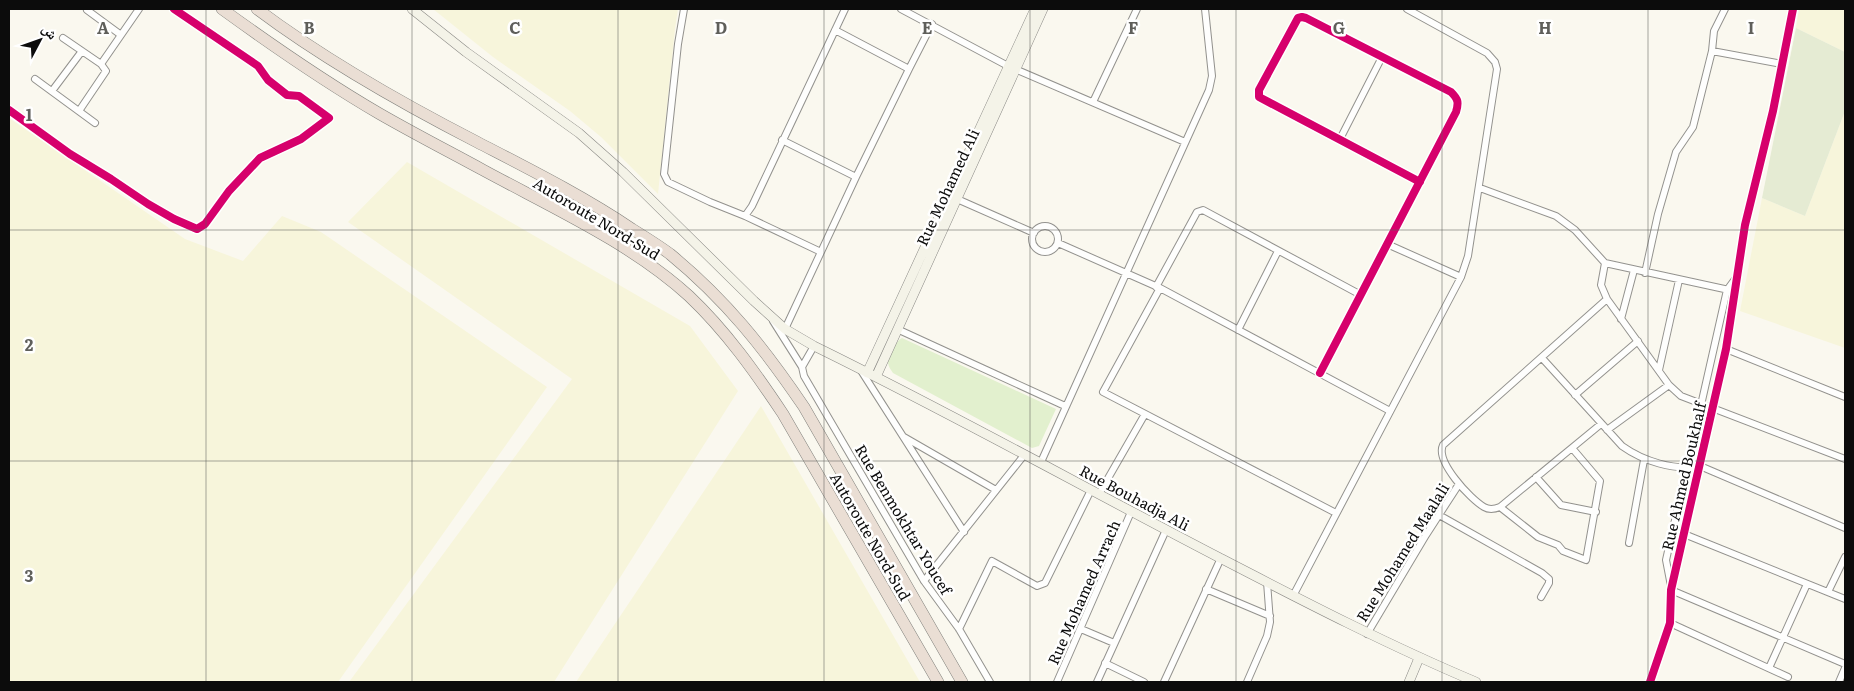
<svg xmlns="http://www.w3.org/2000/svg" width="1854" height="691" font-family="Literata,'Noto Naskh Arabic',serif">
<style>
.farmland{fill:#f7f5db}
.green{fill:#e2f0ce}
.cemetery{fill:#e5ebd3}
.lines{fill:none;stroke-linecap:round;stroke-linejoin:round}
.street-casing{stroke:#93928e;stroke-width:8}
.secondary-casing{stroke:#8a8985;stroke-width:10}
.highway-casing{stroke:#80807c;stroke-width:12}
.street{stroke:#fefefd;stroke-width:6}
.secondary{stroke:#f4f3e8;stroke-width:9}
.highway{stroke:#eaded4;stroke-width:11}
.cycleway-casing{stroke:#fff;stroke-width:11}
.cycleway{stroke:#d6006c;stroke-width:8}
.grid{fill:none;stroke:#5f5f5b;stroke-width:1;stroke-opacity:0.55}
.labels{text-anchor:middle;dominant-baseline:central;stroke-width:5;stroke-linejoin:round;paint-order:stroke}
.street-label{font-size:15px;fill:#0c0c0c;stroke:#fff}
.grid-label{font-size:16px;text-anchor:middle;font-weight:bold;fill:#5f5f5b;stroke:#fff;stroke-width:5;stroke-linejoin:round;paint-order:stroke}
</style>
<rect width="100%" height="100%" fill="#faf8ef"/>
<!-- farmland -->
<path class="farmland" d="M433 9H678L675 29 658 194 601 137 570 111 493 57Z
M1799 9H1845V52L1796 28Z
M1845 111V348L1740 311 1762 198 1805 216Z
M9 118 185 239 243 261 282 216 321 232 547 387 338 682H9Z
M407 162 690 326 738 391 554 682H349L572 379 348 222Z
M761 406 920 682H576Z"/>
<!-- green -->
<path class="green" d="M902 338 1056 409 1039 446 1032 448 893 373C891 370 888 366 888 362 888 355 896 341 902 338Z"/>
<!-- cemetery -->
<path class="cemetery" d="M1796 28 1845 52V111L1805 216 1762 198Z"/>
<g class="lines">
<!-- street casing -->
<g class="street-casing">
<path id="street" d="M684 9 678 44 664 174 668 182 710 202 745 216 821 252
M901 9 1008 66 1185 142
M87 10 121 35
M835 30 909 69 932 24
M63 38 101 64 106 71 79 111
M1712 51 1782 64
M101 64 139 9
M35 79 95 123
M52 91 82 51
M1093 102 1137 9
M9 110 70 154 111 179 148 204 174 219 197 229 205 224 229 191 260 158 301 139 329 118 299 96 287 95 268 80 258 66 174 9
M1340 139 1382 57
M782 140 856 177 785 329
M856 177 909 69
M1480 188 1556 216 1575 230 1605 263
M957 199 1034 233
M745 216 752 206 845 9
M1032 239a13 13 0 1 1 26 0a13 13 0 1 1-26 0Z
M1058 243 1160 288 1390 411
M1387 244 1461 277
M1605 263 1729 290
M1645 273 1658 214 1676 152 1693 127 1712 51 1714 31 1725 9
M1156 287 1197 212 1203 210 1361 295
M1160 288 1103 392 1336 513
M1607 299 1669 385 1681 396 1845 459
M1621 319 1634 270
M773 321 802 367 804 376 924 581 959 629 990 682
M897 329 1065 406
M1238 330 1278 251
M1726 349 1845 397
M1542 358 1622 446C1643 461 1674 471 1700 466L1845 528
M802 367 814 346
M860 369 964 532
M1659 370 1679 280
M1320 373 1456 112C1459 102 1458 99 1451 92L1306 18 1302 17 1298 18 1259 90V97L1420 182
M1575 395 1638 341
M1601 424 1500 507C1495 509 1489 510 1484 507 1470 499 1435 461 1443 445L1607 299 1601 285 1605 263
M1607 430 1669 385
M904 437 996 490
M1041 462 1209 90 1212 76 1205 9
M1536 477 1561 505 1596 512
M1099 494 1145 414
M1500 507 1538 537 1558 545 1563 551 1586 560 1600 481 1572 448
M1439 515 1542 573 1549 579V583L1541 597
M1684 534 1845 599
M1629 543 1644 460
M924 581 1025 454
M1671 586 1666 560 1727 290 1738 275
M1206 589 1270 616
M1671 590 1845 664
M1828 592 1845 557
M1293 596 1461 277 1468 256 1497 69 1495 62 1487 53 1407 9
M1670 623 1788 677
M959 629 992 561 1037 586 1045 583 1091 490
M1081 629 1114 643
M1367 634 1426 535 1459 484
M1105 663 1144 682
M1769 668 1807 584
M1057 682 1131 512
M1097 682 1166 530
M1164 682 1221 558
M1247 682 1267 636 1270 622 1267 582
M1650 682 1670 623 1671 590 1726 349 1745 225 1773 111 1793 9
M1839 682 1845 668"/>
</g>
<!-- secondary casing -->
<g class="secondary-casing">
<path id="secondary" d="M412 9 466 52 579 133 623 172 754 301 785 329 814 346C951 413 1085 488 1220 558 1305 602 1388 645 1476 682
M867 373 1035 9
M876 377 1043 9
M1409 682 1419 658"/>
</g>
<!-- highway casing -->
<g class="highway-casing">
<path id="highway" d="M222 9C273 46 325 82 380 114 413 133 448 151 483 170 551 207 631 243 689 296 726 331 755 372 783 414L938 682
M257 9C325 60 401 103 477 142 529 169 583 196 632 229 645 237 658 245 670 254 726 300 764 348 804 407L962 682"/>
</g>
<!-- street -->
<use href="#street" class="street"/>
<!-- secondary -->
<use href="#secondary" class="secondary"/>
<!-- highway -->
<use href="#highway" class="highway"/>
<!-- cycleway casing -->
<g class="cycleway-casing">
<path id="cycleway" d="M9 110 70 154 111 179 148 204 174 219 197 229 205 224 229 191 260 158 301 139 329 118 299 96 287 95 268 80 258 66 174 9
M1320 373 1456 112C1459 102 1458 99 1451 92L1306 18 1302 17 1298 18 1259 90V97L1420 182
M1650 682 1670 623 1671 590 1726 349 1745 225 1773 111 1793 9"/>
</g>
<!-- cycleway -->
<use href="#cycleway" class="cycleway"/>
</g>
<!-- grid -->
<path class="grid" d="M206 9V682M412 9V682M618 9V682M824 9V682M1030 9V682M1236 9V682M1442 9V682M1648 9V682M9 230H1845M9 461H1845"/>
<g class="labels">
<!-- street labels -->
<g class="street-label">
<text transform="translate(947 187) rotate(-65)">Rue Mohamed Ali</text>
<text transform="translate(597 218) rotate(31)">Autoroute Nord-Sud</text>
<text transform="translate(1683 476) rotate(-77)">Rue Ahmed Boukhalf</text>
<text transform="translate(1135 497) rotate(28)">Rue Bouhadja Ali</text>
<text transform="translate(904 519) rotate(59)">Rue Benmokhtar Youcef</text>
<text transform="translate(871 536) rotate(60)">Autoroute Nord-Sud</text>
<text transform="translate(1402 552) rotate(-58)">Rue Mohamed Maalali</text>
<text transform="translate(1083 592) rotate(-66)">Rue Mohamed Arrach</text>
</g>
</g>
<g class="grid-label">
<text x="103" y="34">A</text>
<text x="309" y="34">B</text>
<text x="515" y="34">C</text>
<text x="721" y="34">D</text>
<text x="927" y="34">E</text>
<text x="1133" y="34">F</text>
<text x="1339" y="34">G</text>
<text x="1545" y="34">H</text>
<text x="1751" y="34">I</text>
<text x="29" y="121">1</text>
<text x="29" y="351">2</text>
<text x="29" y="582">3</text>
</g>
<!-- border -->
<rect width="1854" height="691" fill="none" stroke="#0c0c0c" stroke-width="20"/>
<!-- north arrow -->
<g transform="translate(40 40) rotate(49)" stroke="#ffffff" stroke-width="4" paint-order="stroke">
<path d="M0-4L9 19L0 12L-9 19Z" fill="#0c0c0c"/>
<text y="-8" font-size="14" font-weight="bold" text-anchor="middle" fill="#0c0c0c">ش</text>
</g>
</svg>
